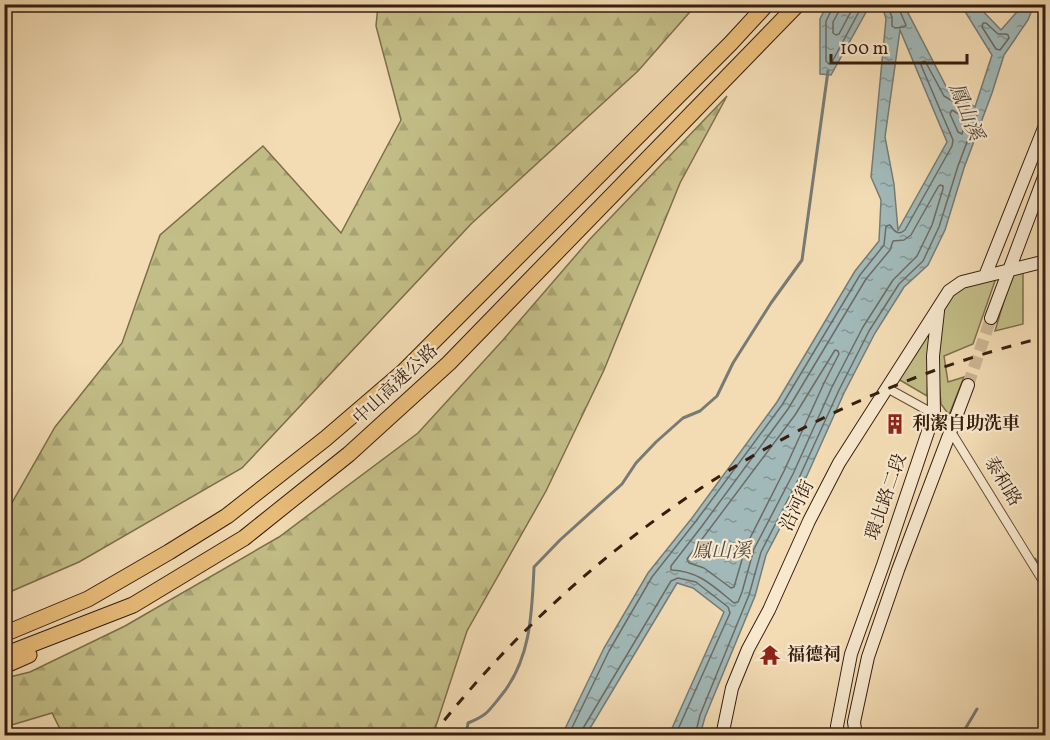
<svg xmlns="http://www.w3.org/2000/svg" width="1050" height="740" font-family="Vollkorn,'Noto Serif TC',serif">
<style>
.green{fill:#c3be87;stroke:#7d6e4b;stroke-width:1.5}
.forest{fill:url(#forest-firs);stroke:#7d6e4b;stroke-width:1.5}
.water{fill:url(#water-ripples);stroke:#777b74;stroke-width:1.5;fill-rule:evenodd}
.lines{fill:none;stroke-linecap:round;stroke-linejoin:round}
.shore{stroke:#6c6b64;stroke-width:1.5}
.stream{stroke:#777b74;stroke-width:3}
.secondary-tunnel{stroke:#cdb693;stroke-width:12;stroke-dasharray:12 6;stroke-linecap:butt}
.street-casing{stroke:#664d38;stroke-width:10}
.secondary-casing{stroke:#371d0f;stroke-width:14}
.highway-casing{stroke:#371d0f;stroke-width:17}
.street{stroke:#f7e8ce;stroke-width:8}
.secondary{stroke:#f7e8ce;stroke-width:12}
.highway{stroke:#eabe7a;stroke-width:15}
.rail{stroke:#371d0f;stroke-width:3;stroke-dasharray:10 10;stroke-linecap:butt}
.labels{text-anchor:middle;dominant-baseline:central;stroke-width:4.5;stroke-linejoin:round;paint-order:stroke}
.street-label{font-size:18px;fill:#371d0f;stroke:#f7e8ce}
.poi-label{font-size:18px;font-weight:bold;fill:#371d0f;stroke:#f7e8ce;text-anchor:start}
.water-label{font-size:20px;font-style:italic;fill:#574c42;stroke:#f7e8ce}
</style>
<defs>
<pattern id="forest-firs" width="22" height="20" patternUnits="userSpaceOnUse" patternTransform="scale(1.5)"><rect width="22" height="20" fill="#c3be87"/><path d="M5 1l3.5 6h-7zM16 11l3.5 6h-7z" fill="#a8a373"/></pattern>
<pattern id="water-ripples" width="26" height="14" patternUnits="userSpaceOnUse" patternTransform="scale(1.5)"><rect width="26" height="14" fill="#a1b9b8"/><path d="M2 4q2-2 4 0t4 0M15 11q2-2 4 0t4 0" fill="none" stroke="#849694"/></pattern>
</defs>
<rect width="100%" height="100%" fill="#f3dcb4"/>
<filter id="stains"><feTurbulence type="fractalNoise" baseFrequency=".00333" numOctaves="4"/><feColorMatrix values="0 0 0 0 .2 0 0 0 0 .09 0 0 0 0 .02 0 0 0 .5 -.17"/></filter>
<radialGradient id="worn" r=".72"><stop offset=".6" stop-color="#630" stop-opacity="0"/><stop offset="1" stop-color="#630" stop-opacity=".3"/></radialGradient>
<!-- green -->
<path class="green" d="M1023 269V324L995 331 1012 274Z
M996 278 973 344 944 356 948 382 964 377 949 415 941 404 939 383 938 355 943 311 953 294 965 285Z
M932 324 929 356 927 396 898 379Z"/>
<!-- forest -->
<path class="forest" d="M378 5H696L638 71 471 224 242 468 79 562 5 594V515L55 427 122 343 160 235 263 146 341 233 401 120 376 26Z
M727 96 680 183 604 370 546 491 467 631 433 735H63L52 713 5 727V678L30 672 125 626 279 537 418 433 503 340 590 239Z"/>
<!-- water -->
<path class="water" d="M827 5H870L831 75 820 74V19Z
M882 5H905V7L949 92 975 107 992 55 961 5H977L1001 30 1023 5H1034L1028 20 1004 55 992 93 964 168 945 230 928 265 904 287 875 333 844 393 805 480 766 555 755 596 705 717 700 735H669L724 612 693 588 677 583 586 735H562L604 648 648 573 692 518 777 402 855 271 879 241 881 200 871 177 886 19ZM900 30 947 142 898 230 894 184 885 137Z"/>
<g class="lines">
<!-- shore -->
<path class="shore" d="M832 4V9L826 21V61L829 64 832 62 863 4
M840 4 839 11 833 22V33L836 35 839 34 855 4
M888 4 892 18V26L895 28 904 27 906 25 899 9V4
M983 23H986L998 34H1006L1008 35 1009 38 1000 50 996 49 982 27Z
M952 110 967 119 962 134 958 132 950 114Z
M940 185 943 186V189L932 225 917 256 893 280 863 327 832 387 793 474 754 549 742 592 738 602 734 603C713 586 699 571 671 570V566L702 526 788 409 866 279 890 250 893 241 904 240 911 235 938 187Z
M835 350 838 351 839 354 824 383 784 471 746 546 734 587 731 588 704 568 689 563 687 559 795 415Z
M568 736 609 651 652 577 696 521 782 405 860 275 884 245 886 226 890 225C894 231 898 236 905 230L952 146 953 140 921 65 922 62 925 61 944 96 971 112 976 113 977 115 958 166 939 227 923 261 899 284 869 331 839 390 799 478 761 552 749 595 700 715 695 736
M581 736 582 730 671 581 678 578 696 582 728 607 730 613 675 736"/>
<!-- stream -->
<path class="stream" d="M1035 559 1046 576
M466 736 468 723C486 716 488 712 500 697 531 660 532 613 534 567L560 540 622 484 636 463 656 442 683 418 700 411 717 396 733 363 771 303 802 260 828 71
M961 736 977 709"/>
<!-- secondary-tunnel -->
<path class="secondary-tunnel" d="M968 385 991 318"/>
<!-- street casing -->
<g class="street-casing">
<path id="street" d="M887 388 934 414 950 430 1046 586"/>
</g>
<!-- secondary casing -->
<g class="secondary-casing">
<path id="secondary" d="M985 276 1046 123
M991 318 1046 172
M722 736 732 688 748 649 769 610 809 521 839 463 949 291 962 282 1046 261
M838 736 837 726 851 654 883 565 934 414 933 356 938 311
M856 736 854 722 868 657 898 570 968 385"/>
</g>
<!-- highway casing -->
<g class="highway-casing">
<path id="highway" d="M4 634 88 599 169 552 227 516 325 439 403 372 731 43 767 4
M4 655 133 605 244 538 349 454 449 363 798 4
M4 666 29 655"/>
</g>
<!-- street -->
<use href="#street" class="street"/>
<!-- secondary -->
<use href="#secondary" class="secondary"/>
<!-- highway -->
<use href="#highway" class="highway"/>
<!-- rail -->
<path class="rail" d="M432 736C582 542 807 394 1046 337"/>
</g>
<!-- icons -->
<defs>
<g id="building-bare" transform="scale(1.62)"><path d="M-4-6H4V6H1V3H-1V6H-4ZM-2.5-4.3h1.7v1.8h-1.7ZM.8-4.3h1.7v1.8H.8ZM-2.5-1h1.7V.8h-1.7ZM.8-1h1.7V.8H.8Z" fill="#8f2418" stroke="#f7e8ce" stroke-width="2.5" paint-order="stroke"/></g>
<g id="temple-bare" transform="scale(1.62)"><path d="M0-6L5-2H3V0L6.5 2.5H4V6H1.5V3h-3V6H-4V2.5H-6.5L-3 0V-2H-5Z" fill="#8f2418" stroke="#f7e8ce" stroke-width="2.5" paint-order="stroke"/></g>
</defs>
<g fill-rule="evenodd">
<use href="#building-bare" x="895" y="424"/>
<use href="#temple-bare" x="770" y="655"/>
</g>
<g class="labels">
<!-- street labels -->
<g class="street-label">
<text transform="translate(396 385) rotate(-43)">中山高速公路</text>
<text transform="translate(1002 482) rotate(59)">泰和路</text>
<text transform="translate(887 497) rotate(-71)">環北路二段</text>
<text transform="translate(798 506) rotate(-64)">沿河街</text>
</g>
<!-- poi labels -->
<g class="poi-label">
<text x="912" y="424">利潔自助洗車</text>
<text x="787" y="655">福德祠</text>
</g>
<!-- water labels -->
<g class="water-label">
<text transform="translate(965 112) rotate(68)">鳳山溪</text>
<text x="721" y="552">鳳山溪</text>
</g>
</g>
<!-- margin -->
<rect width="1050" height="740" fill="none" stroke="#f3dcb4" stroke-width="24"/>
<rect x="6" y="6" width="1038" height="728" fill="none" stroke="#371d0f" stroke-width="3"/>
<rect x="12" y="12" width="1026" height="716" fill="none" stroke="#371d0f" stroke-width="1.5"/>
<!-- scale -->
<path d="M831 54v9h136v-9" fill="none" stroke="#371d0f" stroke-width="3"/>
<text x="840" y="54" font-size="18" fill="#371d0f" stroke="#f7e8ce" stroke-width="4.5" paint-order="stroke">100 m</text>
<rect width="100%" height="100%" filter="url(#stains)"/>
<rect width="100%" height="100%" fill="url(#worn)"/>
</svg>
